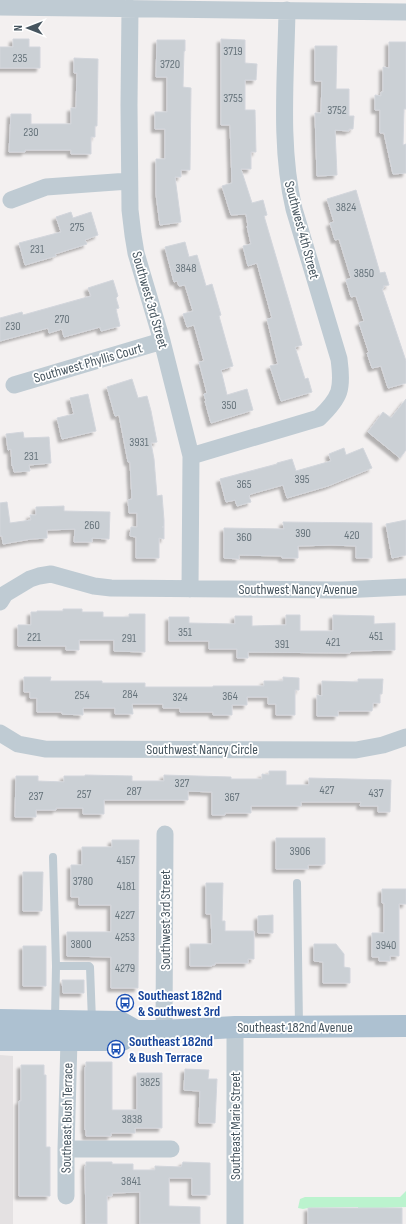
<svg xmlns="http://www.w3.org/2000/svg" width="406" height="1224" font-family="'Sofia Sans Condensed',sans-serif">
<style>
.education{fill:#e4e1e2}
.grass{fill:#bbf3ce}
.building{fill:#cbd0d5;stroke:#d3d6dc;filter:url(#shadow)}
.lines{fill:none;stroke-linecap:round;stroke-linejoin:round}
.lane{stroke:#bfcbd3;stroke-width:8}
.street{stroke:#bfcbd3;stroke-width:17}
.primary{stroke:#adc1d1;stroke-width:22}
.labels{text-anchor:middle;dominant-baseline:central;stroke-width:3.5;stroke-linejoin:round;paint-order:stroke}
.number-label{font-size:12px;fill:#67747c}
.street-label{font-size:14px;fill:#46555f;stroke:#fff}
.transit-label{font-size:14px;font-weight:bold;fill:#164399;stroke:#fff;text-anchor:start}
</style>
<defs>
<filter id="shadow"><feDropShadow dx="-3.5" dy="3.5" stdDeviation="1" flood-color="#0004"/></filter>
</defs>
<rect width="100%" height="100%" fill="#f3f0f0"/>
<!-- education -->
<path class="education" d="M0 1055 13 1056V1224H0Z"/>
<!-- grass -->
<path class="grass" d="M406 1191V1207L358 1209V1207L308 1208 303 1209 298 1208 300 1199 305 1197H400Z"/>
<!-- building -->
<path class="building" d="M13 39H29V47H40V68H0V47H13Z
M221 39 245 40V63L257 64 256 80H245V110H255L256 152H251V169H241L252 203 263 200 267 215 264 216 302 345 295 347 305 379 308 378 312 392 281 401 270 366 278 364 267 319 272 318 257 263 248 266 243 246 251 244 247 226H248L246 214 231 215 222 186 232 183 230 125H221Z
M157 40H185V51H184L183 87 191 88 190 170H181V177H175L181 222 160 225 156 194V159H165V129H155V112H167V77H156Z
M389 42H406V109H404L403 145 406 144V173L393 174 384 133H380V110H375V95L381 96V92H383V67L389 68Z
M315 46H337L336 89H349V116H354L353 129H349V131L335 130 337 175 317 176 315 113H321L322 81H315Z
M74 58 98 59 97 126H95V137H91V154H71V150H25V152H9L11 114H31V124H71V108H76L77 73H74Z
M356 190 380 273 385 272 389 285 383 286 384 288 382 289 406 361V383L388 388 381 366 372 368 367 353H369L359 323 364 321 356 296 351 297 346 280 351 278 339 239 335 240 330 223 334 222 327 199Z
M71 212 73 218 91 212 98 235 85 240 87 244 55 254 56 256 25 265 19 243 61 232 56 217Z
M185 242 189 257 197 255 206 286 212 284 221 315 219 316 233 366 221 370 227 395 247 389 253 410 211 423 205 401H206L204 394 207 393 199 362 204 361 194 325 187 327 183 314 193 311 185 285 179 286 177 281 174 282 165 247Z
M113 280 118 296 116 298 119 308 116 309 120 326 101 331 100 327 64 337 62 329 49 333 48 328 0 341V318L22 312 23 315 91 296 88 288Z
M132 379 138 398 147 396 151 411 157 442 151 443 154 459 157 496 162 495 164 520V527H162H164V539L159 538V558H136V537L130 536 131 527H137V513H129L128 500 132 499 130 462H128L119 415 115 416 107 387Z
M88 394 96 431 62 439 57 418 74 414 70 398Z
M406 399V450L400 458 368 432 383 412 391 418Z
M23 432 24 438 49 437 51 463 29 465 30 471 14 472 13 466H12L11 449 8 450 6 434Z
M344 448 346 455 363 448 372 468 328 486 287 498 283 485 251 494 249 496 251 502 237 506 235 500 226 502 220 479 277 464V463L292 459 296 471 331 461 329 454Z
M7 502 10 523 31 520 30 515H36V507L64 506V511L110 512 109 539 92 538V542H74L75 529 47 530V538L31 539 3 544 2 536H0V503Z
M406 520V555L392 558 386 524Z
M283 522 372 523V558H356V546L332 545 298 546V558H282V556L239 555V559L224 558V528L284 529Z
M63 609H82V612H103V617H129V614H145V652L114 651V640H79V650H66V646H18V625H31V612H37V611H63Z
M286 615H300V631H333V615L374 616V624L395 623V650L351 651 350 653 248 652V658H237V649H209V641H169V617H189V623L235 624V616H252V626L286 625Z
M24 677H51L50 681H102V683H145V687H213V686H264V681H283V677L299 678V690H295V715H276V704H268V697H247V705H232V715H213V712H180V708H163V704H132L133 714H115V708H83V715L62 714V712H37V698H30V692H24Z
M358 679H383L382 694H380V703H373L372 711H338V716H317V695L322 696V681L358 682Z
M269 771H286V785H309V778L391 780 390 812H378V806H360L361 802H301V806H251V813H225V815H212V792L188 791V800H104V814H83V808H56V810H36V817H15L16 776H38V781L64 782V776H85V775L132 776V781H164V775L231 777V779H262V774L269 775Z
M276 838H325V864H323V865H308V869H276Z
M112 840H139L138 988H111V957L67 956V932H111V905H79V897H71V865H82V847H112Z
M23 872H43L42 911H23Z
M206 883H223L222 921H225V931H254V959H248V963H215V965H212V966H190V944H212L211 914H206Z
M382 889H406V904H399V956H390V961H379V957H372V933H384V903H382Z
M273 915V933H258V916Z
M314 944H336L344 954V967L350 968V983H323V962L314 961Z
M23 946H46V986H23Z
M62 980H84V993H63Z
M86 1062H112V1110H137V1073H162V1128H135V1133H111V1136H86V1130H85V1067H86Z
M21 1065H44V1075H46V1147H50V1196H19V1101H21Z
M185 1069 209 1070 208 1079H217L215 1123H199L200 1091 184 1090Z
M86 1162H112V1164H133V1170H155V1166L181 1167 183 1162 210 1163V1195H192V1178H169V1206L200 1207V1224H140V1192L112 1193V1196H107V1224H86L85 1166H86Z
M308 1208H402V1224H308Z"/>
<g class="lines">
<!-- lane -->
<path class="lane" d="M53 857 56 966 55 1020
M297 883 299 1026
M56 966H89L90 967 92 1021"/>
<!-- street -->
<path class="street" d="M0 7 406 12
M130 8 129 105 130 210 133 235 136 253 162 341 191 456 190 589
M11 200 46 187 129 181
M14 385 162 341
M191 456 319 418C341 397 343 389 339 359L294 209C279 146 286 75 287 10
M0 602 5 594 30 579 39 576 51 574 94 586 111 588 341 590 406 587
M0 733 18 744 45 749 356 750 383 745 406 737
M164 1031 165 834
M66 1149H171
M66 1196V1149L69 1040
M235 1224V1027"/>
<!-- primary -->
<path class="primary" d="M0 1020 120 1022 136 1031H164L235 1027 406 1026
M0 1040H122L136 1031"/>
</g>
<!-- icons -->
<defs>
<g id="bus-ring" transform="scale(0.9)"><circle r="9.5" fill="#fff" stroke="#1a4fb4" stroke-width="1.5"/><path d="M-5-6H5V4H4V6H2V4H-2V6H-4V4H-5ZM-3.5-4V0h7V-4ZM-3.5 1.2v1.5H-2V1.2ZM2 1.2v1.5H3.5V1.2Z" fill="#1a4fb4"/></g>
</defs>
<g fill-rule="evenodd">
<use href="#bus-ring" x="125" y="1003"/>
<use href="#bus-ring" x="116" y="1049"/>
</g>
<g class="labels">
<!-- number labels -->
<g class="number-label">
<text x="233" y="51">3719</text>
<text x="20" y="58">235</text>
<text x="170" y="64">3720</text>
<text x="233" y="98">3755</text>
<text x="337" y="110">3752</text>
<text x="31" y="132">230</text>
<text x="346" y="207">3824</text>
<text x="77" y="227">275</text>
<text x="37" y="249">231</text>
<text x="186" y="268">3848</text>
<text x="364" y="273">3850</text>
<text x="62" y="319">270</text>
<text x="13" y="326">230</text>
<text x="229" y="405">350</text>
<text x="139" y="442">3931</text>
<text x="31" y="456">231</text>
<text x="302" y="479">395</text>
<text x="244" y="484">365</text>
<text x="92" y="525">260</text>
<text x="303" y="533">390</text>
<text x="352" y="535">420</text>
<text x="244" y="537">360</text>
<text x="185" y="632">351</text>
<text x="376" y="636">451</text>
<text x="34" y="637">221</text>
<text x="129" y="638">291</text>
<text x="333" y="642">421</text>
<text x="282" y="644">391</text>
<text x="130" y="694">284</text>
<text x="82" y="695">254</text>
<text x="230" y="696">364</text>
<text x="180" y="697">324</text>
<text x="182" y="783">327</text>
<text x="327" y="790">427</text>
<text x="134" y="791">287</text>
<text x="376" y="793">437</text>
<text x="84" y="794">257</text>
<text x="36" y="796">237</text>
<text x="232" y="797">367</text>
<text x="300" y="851">3906</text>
<text x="126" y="860">4157</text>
<text x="83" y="881">3780</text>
<text x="126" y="886">4181</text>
<text x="125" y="915">4227</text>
<text x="125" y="937">4253</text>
<text x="81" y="944">3800</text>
<text x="386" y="945">3940</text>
<text x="125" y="968">4279</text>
<text x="150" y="1082">3825</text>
<text x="132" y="1119">3838</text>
<text x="131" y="1181">3841</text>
</g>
<!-- street labels -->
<g class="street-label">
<text transform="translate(302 230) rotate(75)">Southwest 4th Street</text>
<text transform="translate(150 300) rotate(74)">Southwest 3rd Street</text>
<text transform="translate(88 363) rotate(-16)">Southwest Phyllis Court</text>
<text x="298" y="589">Southwest Nancy Avenue</text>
<text x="202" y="749">Southwest Nancy Circle</text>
<text transform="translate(165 920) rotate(-90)">Southwest 3rd Street</text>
<text x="295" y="1027">Southeast 182nd Avenue</text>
<text transform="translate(67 1118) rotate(-89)">Southeast Bush Terrace</text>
<text transform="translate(235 1126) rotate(-90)">Southeast Marie Street</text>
</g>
<!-- transit labels -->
<g class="transit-label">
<text x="138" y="995">Southeast 182nd<tspan x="138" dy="16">&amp; Southwest 3rd</tspan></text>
<text x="129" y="1041">Southeast 182nd<tspan x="129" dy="16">&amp; Bush Terrace</tspan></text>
</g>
</g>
<!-- north arrow -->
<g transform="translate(28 28) rotate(270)" stroke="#ffffff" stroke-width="3" paint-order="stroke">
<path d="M0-3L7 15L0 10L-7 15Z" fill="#46555f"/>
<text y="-6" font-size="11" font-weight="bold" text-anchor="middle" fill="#46555f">N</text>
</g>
</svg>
